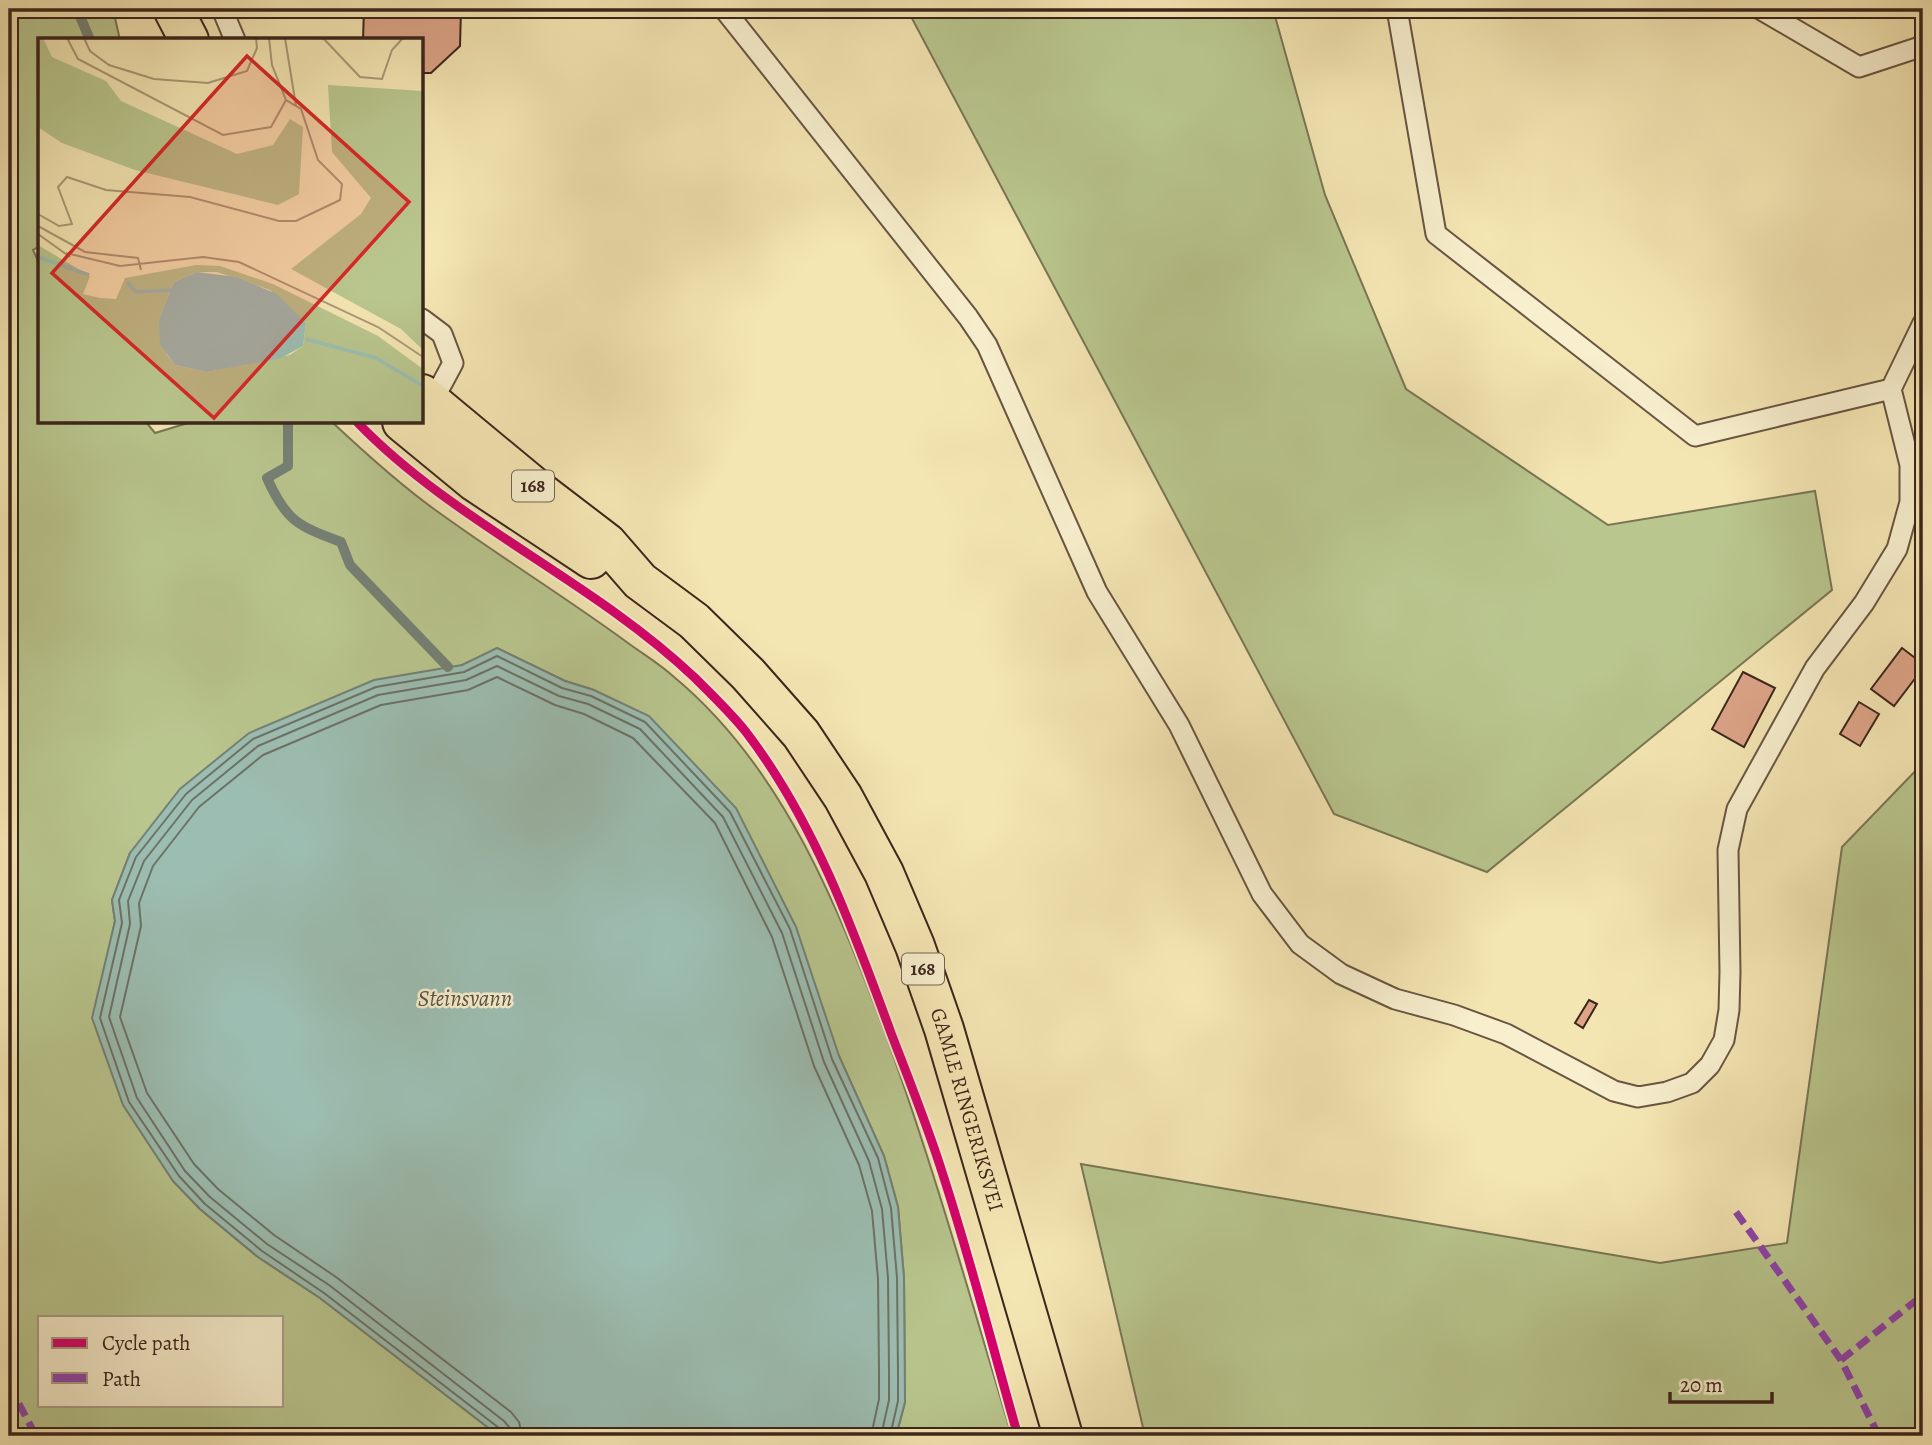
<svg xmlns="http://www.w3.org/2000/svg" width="1932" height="1445" font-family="Alegreya,serif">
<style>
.green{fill:#b9c68e;stroke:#7a7655;stroke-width:2;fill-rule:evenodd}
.water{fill:#9cbeb2;stroke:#758176;stroke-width:2}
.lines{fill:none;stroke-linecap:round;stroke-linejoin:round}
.shore{stroke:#6c7267;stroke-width:2}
.stream{stroke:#758176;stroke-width:10}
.building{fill:#dda488;stroke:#3b251c;stroke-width:2}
.service-casing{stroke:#695542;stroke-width:23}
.primary-casing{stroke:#3b251c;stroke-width:42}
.service{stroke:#f8efce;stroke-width:19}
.primary{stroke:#f4e6b3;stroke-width:38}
.quiet{stroke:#8e44ad;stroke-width:7;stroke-dasharray:14 7;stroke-linecap:butt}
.cycleway-casing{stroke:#f8efce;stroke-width:13}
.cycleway{stroke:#d6006c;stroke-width:9}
.labels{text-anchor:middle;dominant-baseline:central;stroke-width:5;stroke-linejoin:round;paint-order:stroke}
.shield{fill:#f8efce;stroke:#746251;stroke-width:2}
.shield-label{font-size:19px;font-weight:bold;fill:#3b251c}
.street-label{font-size:21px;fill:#3b251c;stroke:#f8efce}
.water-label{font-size:23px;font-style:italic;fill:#585349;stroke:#f8efce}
.inset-river{fill:none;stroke:#9cbeb2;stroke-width:3.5}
.inset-road{fill:none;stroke:#a97;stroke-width:2}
.view{fill:#d62828;fill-opacity:0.15;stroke:#d62828;stroke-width:3.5}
.inset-edge{fill:none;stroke:#3b251c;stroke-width:3.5}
</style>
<rect width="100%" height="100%" fill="#f4e6b3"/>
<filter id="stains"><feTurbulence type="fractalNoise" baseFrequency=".00286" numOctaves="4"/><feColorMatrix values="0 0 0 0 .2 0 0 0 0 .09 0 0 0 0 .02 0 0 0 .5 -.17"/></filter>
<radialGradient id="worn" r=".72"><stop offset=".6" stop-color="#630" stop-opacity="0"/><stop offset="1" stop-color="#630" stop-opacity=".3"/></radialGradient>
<!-- green -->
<path class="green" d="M9 9H113L120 40H40V246L33 250 40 265V422H146L155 433 191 422H332C364 452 398 483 434 509 497 555 564 596 628 643 643 654 660 664 674 677 784 768 840 911 888 1041 935 1171 972 1304 1012 1436H896L905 1402 904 1278 898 1207 884 1156 839 1056 594 690 565 681 497 648 463 665 130 853 112 900 115 921 107 959 173 1181 200 1209 258 1257 320 1298 499 1436H9ZM40 1317H282V1405H40Z
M907 9H1273L1325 195 1406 389 1608 525 1815 491 1832 590 1487 872 1334 814Z
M1923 763V1436H1145L1081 1164 1660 1263 1787 1243 1842 847Z"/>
<!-- water -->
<path class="water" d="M497 648 565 681 594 690 649 716 736 808 796 927 839 1056 884 1156 898 1207 904 1278 905 1402 896 1436H499L320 1298 258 1257 200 1209 173 1181 123 1105 92 1018 115 921 112 900 130 853 180 789 249 733 374 680 462 665Z"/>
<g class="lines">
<!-- shore -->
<path class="shore" d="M502 1436 499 1428 324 1293 262 1251 205 1204 179 1176 129 1102 100 1018 122 923 119 900 136 857 186 794 253 739 376 687 464 672 497 656 562 688 591 696 645 722 730 812 790 929 832 1059 878 1158 891 1208 897 1278 898 1371V1401L890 1436
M511 1436 510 1428 504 1421 329 1285 267 1244 210 1197 185 1171 137 1098 109 1017 130 924 128 901 144 861 192 800 258 746 378 695 466 680 497 666 559 696 588 704 640 729 723 817 782 933 824 1062 869 1161 882 1209 888 1278 889 1371V1400L881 1436
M522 1436 519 1422 511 1412 336 1277 274 1235 218 1189 194 1164 147 1093 120 1017 141 926 139 903 153 866 199 807 263 755 381 705 468 690 497 677 555 705 584 714 633 738 715 823 772 937 814 1066 859 1165 872 1211 878 1279 879 1371V1399L871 1436"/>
<!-- stream -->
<path class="stream" d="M77 9 90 40
M288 422V466L267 478C286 521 298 526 341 542L350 565 448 667"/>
</g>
<!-- building -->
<path class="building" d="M364 9H461L460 46 431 73H422V40H363Z
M1902 648 1923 664V668L1894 706 1871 689Z
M1743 672 1775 688 1744 747 1712 729Z
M1859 702 1879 714 1860 746 1840 734Z
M1589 1000 1597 1004 1583 1028 1575 1023Z"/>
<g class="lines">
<!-- service casing -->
<g class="service-casing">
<path id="service" d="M222 9 235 40
M724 9 968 317 987 345 1097 592 1179 725 1262 894 1300 944 1341 974 1395 999 1454 1015 1506 1034 1614 1091 1638 1097 1667 1092 1692 1083 1710 1065 1724 1040 1729 1010 1730 972 1728 850 1737 809 1815 668 1864 603 1897 549 1910 502V465L1891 389 1923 323
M1397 9 1436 234 1695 436 1891 389
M1760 9 1859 67 1923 46
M422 319 442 334 453 363 430 406"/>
</g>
<!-- primary casing -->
<g class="primary-casing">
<g id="primary">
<path d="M173 9 189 40"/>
<path id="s1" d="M422 394 539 491 607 543 640 581 694 621 748 674 801 734 843 797 884 873 915 946 944 1029 1063 1436"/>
<path d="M402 422 475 482 591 559"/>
</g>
</g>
<!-- service -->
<use href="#service" class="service"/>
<!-- primary -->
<use href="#primary" class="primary"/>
<!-- quiet -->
<path class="quiet" d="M1736 1212 1841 1360 1879 1436
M1841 1360 1923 1295
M9 1385 36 1436"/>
<!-- cycleway casing -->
<g class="cycleway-casing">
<path id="cycleway" d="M357 422C453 522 592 580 694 677 711 694 731 713 746 732 814 821 853 929 891 1033 909 1080 928 1127 943 1175 971 1261 993 1349 1018 1436"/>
</g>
<!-- cycleway -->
<use href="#cycleway" class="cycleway"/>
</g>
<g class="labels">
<!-- shield labels -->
<g class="shield">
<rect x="512" y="470.5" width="42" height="31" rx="5"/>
<rect x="902" y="953.5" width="42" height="31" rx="5"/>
</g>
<g class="shield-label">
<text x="533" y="486">168</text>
<text x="923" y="969">168</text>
</g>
<!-- street labels -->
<g class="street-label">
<text stroke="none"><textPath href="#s1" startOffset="924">GAMLE RINGERIKSVEI</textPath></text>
</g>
<!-- water labels -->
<g class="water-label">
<text x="465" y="998">Steinsvann</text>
</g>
</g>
<!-- overview -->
<g transform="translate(38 38)">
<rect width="385" height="385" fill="#f4e6b3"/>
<path d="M0 0H5L14 19 68 43 83 63 199 116 235 107 252 81 265 89 261 156 240 167 97 132 24 105 0 89ZM290 47 385 53V312L363 291 253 231 323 176 333 160 294 114ZM0 207 52 238 45 256 62 260 78 261 87 240 158 227 182 228 235 246 340 298 385 331V385H0ZM159 234H179L232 252 268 285 265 308 252 317 169 334 137 327 128 315 121 281 136 244Z" fill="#b9c68e" fill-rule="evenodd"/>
<path d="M159 234 198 239 239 256 268 285 265 308 243 320 169 334 137 327 122 306 121 281 136 244Z" fill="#9cbeb2"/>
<path class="inset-river" d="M0 219 51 237M89 244 98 254 134 252M268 301 338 320 385 348"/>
<path class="inset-road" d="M29 0 40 21 185 97 233 89 248 62M46 0 52 13 71 27 116 41 170 45 209 33 219 10 218 0M247 0 258 68M285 0 322 39 344 41 354 12 365 0M0 176 21 188 34 186 20 149 29 139 68 152 152 159 241 183H258L302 162 304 146 280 122 263 71 248 62 234 27 231 0M0 188 47 214 100 220 103 232M0 196 32 219M28 215 82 228 165 219 201 224 340 289 385 319"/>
<path class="view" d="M209 18 371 164 176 380 14 235Z"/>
<rect width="385" height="385" class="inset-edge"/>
</g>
<!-- margin -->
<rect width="1932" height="1445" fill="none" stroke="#f4e6b3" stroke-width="35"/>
<rect x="10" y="10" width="1911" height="1424" fill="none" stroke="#3b251c" stroke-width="3.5"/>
<rect x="18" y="18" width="1897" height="1410" fill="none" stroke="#3b251c" stroke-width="2"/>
<!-- legend -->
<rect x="38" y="1316" width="245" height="91" fill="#f8efce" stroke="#ac9e87" stroke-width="2"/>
<rect x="52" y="1338" width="35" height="10" fill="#d6006c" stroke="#ac9e87" stroke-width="2"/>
<text x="102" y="1350" font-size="21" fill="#3b251c">Cycle path</text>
<rect x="52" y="1373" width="35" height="10" fill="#8e44ad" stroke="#ac9e87" stroke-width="2"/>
<text x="102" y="1386" font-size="21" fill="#3b251c">Path</text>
<!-- scale -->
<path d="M1670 1392v10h102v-10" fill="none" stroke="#3b251c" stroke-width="3.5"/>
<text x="1680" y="1392" font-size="21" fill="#3b251c" stroke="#f8efce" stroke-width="5" paint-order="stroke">20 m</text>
<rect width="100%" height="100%" filter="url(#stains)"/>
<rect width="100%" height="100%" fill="url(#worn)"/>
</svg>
